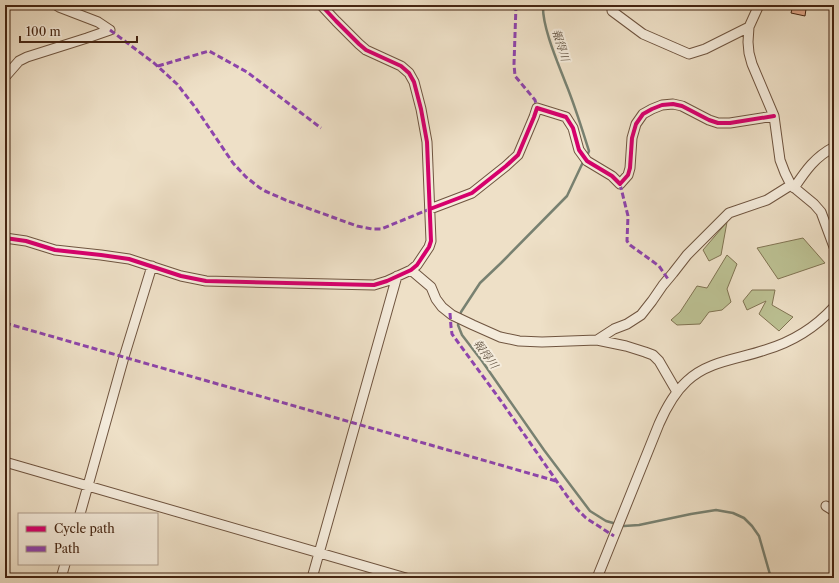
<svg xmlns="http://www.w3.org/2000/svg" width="839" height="583" font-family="'Libre Caslon Text','Noto Serif JP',serif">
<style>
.green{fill:#bcc193;stroke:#807352}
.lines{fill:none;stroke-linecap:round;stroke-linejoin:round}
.stream{stroke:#788171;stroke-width:2.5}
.building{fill:#e3aa8d;stroke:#452512}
.minor-casing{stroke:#6f543f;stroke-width:11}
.minor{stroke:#f4ebdb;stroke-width:9}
.quiet{stroke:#8e44ad;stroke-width:3;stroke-dasharray:6 3;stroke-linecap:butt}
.cycleway-casing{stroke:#f4ebdb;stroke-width:6}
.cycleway{stroke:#d6006c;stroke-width:4}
.labels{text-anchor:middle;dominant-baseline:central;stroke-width:4;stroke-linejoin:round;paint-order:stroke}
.water-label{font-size:11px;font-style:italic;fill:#5a4b3a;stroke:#f4ebdb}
</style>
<rect width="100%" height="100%" fill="#eee0c7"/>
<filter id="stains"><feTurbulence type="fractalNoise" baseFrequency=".005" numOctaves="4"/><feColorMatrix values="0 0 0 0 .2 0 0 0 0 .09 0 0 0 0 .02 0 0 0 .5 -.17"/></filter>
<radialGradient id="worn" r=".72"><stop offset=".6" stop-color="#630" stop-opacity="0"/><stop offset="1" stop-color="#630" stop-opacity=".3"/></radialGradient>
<!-- green -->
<path class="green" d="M727 222 721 255 709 261 703 250Z
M803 238 825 263 778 279 757 248Z
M727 255 737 264 727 289 731 302 722 310 709 312 700 324 677 325 671 320 680 312 697 286 707 288Z
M752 290H775L772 305 793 317 779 331 759 314 766 301 747 310 743 301Z"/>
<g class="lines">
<!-- stream -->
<path class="stream" d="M543 5C542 27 558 63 566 84 575 106 582 129 589 151L587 156
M460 316 461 312 480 283 501 263 567 196 584 160
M459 321 458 325 462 335 482 361 544 450 590 511 606 521 624 526 639 525 691 514 716 510 733 513 744 518 752 526 759 536 771 578"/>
</g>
<!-- building -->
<path class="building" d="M793 5H802L801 8 806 9 805 16 791 13Z"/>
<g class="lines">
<!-- minor casing -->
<g class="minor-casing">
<path id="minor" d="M56 5 59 7 98 22 110 30
M612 5V11L643 34 689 54 705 49 749 27
M759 5 749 27 748 42 749 53 752 64 774 116 780 160 785 173 791 185 814 204 821 212 834 247
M5 77 19 61 27 57 87 38 110 30
M794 188C806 170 815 157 834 147
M430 209 472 193 506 166 518 155 534 117 537 108 566 117 573 128 579 150 587 161 612 176 620 184 628 175 630 168 632 138 636 124 643 114 652 109 662 105 673 104 682 106 709 120 718 123H730L774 116
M5 238 26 241 55 250 101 255 129 259 181 276 206 281 374 285 387 281 411 270 417 265 429 247 431 241 427 142 421 109 414 82 409 73 401 66 366 50 359 44 336 21 321 5
M411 270 431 287 436 299 442 307 452 315 473 325 500 337 519 341 542 342 597 340 626 346 645 352 653 355 659 361 677 392
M597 340 614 329 627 324 641 315 652 301 663 285 673 273 687 255 729 213 767 200 791 185
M5 462 406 578
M826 506 834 511
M80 514 124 357 152 266
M61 578 65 564
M312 578 397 276
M597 578 659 424C666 408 674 393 687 381 708 361 739 359 765 350 792 342 815 328 834 307"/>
</g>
<!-- minor -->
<use href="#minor" class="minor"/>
<!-- quiet -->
<path class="quiet" d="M516 5 514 64 515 76 535 100 537 108
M110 30 154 63 177 84 195 107 233 163 246 177 260 188 265 191 288 201 357 226 372 229H381L430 209
M158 66 209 51 247 72 321 128
M620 184 628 216 627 241 630 245 659 266 668 279
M450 313 451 327 452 334 501 401 567 496 577 509 586 518 614 536
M5 323 556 481"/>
<!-- cycleway casing -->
<g class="cycleway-casing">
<path id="cycleway" d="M430 209 472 193 506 166 518 155 534 117 537 108 566 117 573 128 579 150 587 161 612 176 620 184 628 175 630 168 632 138 636 124 643 114 652 109 662 105 673 104 682 106 709 120 718 123H730L774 116
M5 238 26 241 55 250 101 255 129 259 181 276 206 281 374 285 387 281 411 270 417 265 429 247 431 241 427 142 421 109 414 82 409 73 401 66 366 50 359 44 336 21 321 5"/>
</g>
<!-- cycleway -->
<use href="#cycleway" class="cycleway"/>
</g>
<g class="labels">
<!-- water labels -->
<g class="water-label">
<text transform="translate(561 45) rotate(73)">報得川</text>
<text transform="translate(486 354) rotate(54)">報得川</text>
</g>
</g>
<!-- margin -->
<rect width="839" height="583" fill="none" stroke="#eee0c7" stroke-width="20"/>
<rect x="6" y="6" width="827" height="571" fill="none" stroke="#452512" stroke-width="2"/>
<rect x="10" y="10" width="819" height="563" fill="none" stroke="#452512"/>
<!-- legend -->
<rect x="18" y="513" width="140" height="52" fill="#f4ebdb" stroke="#ae9c8b"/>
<rect x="26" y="526" width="20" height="6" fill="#d6006c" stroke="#ae9c8b"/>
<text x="54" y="533" font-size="12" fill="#452512">Cycle path</text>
<rect x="26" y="546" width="20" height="6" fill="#8e44ad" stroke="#ae9c8b"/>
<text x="54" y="553" font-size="12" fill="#452512">Path</text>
<!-- scale -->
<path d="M20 36v6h117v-6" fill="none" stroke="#452512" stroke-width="2"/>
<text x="26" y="36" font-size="12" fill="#452512" stroke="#f4ebdb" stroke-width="3" paint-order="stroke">100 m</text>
<rect width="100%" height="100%" filter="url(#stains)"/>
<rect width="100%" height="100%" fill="url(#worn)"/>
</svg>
